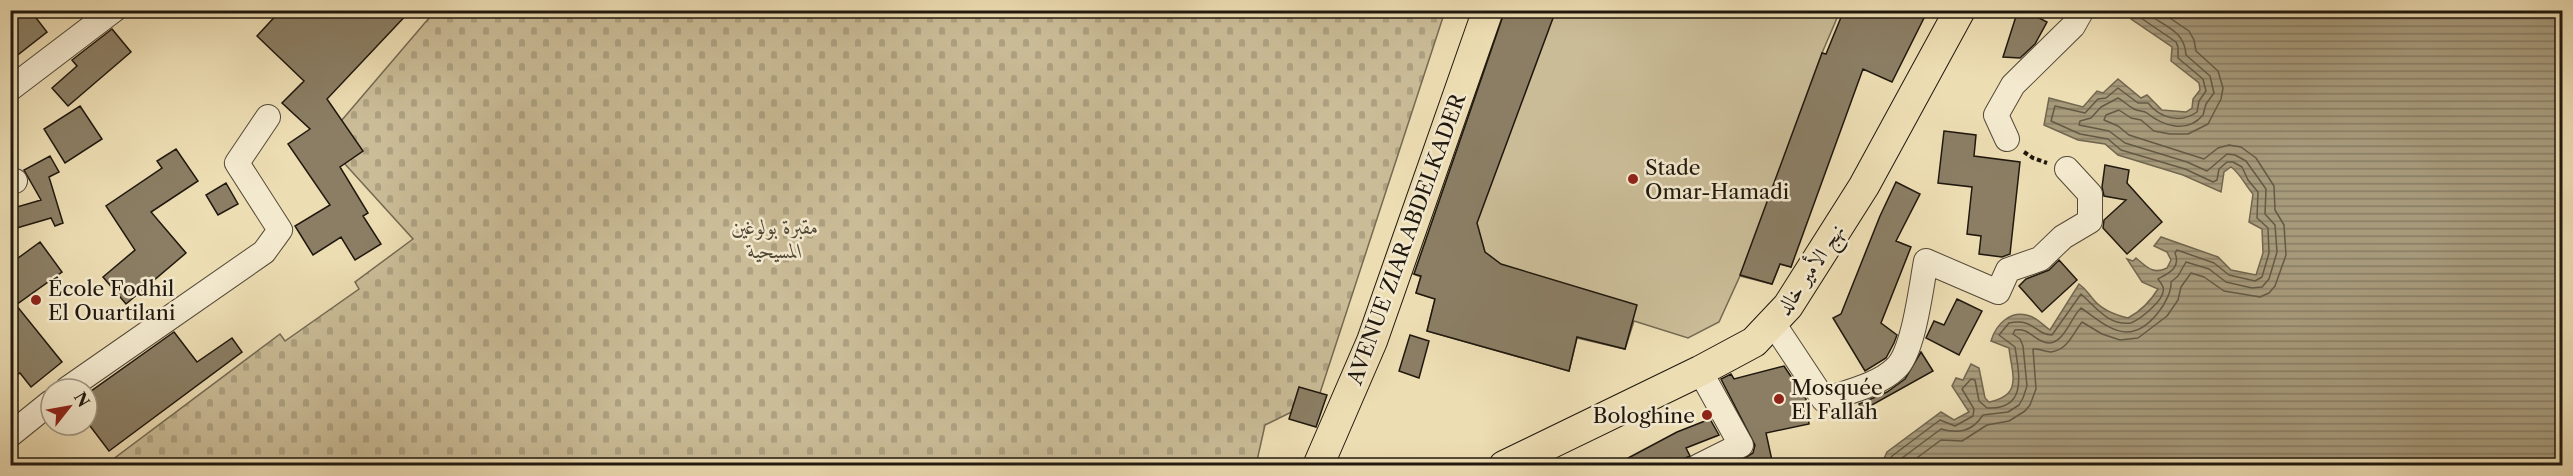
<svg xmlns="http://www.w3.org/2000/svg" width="2573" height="476" font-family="'Libre Caslon Text',Amiri,serif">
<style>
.green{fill:#cabc97;stroke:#756a52;stroke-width:1.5}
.cemetery{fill:url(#cemetery-stones);stroke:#756a52;stroke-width:1.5}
.water{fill:url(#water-rules);stroke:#71664f;stroke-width:1.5}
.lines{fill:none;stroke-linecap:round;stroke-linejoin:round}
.shore{stroke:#645944;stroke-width:1.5}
.building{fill:#8b7e64;stroke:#20180e;stroke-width:1.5}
.minor-casing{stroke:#534937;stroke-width:26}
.major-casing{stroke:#20180e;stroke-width:32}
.path{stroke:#20180e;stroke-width:4;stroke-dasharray:4.5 3;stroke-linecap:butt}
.minor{stroke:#f3e9ce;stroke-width:24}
.major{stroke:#edddb3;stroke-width:30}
.poi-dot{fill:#8f2418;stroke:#f3e9ce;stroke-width:2}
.labels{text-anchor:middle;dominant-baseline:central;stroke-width:5;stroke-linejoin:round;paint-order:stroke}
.poi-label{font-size:21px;fill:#20180e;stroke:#f3e9ce;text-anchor:start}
.park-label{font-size:21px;font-style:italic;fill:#534937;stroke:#f3e9ce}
.street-label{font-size:21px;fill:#20180e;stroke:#f3e9ce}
</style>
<defs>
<pattern id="cemetery-stones" width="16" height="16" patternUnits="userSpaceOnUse" patternTransform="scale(1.5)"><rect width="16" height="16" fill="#cabc97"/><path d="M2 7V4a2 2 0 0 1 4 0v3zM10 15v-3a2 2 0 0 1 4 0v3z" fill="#ada181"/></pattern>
<pattern id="water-rules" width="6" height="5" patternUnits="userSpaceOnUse" patternTransform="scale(1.5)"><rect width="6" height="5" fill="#a79a7b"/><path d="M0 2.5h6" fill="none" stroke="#887d63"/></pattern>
</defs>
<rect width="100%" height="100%" fill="#edddb3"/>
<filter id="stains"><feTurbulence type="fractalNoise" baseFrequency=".00333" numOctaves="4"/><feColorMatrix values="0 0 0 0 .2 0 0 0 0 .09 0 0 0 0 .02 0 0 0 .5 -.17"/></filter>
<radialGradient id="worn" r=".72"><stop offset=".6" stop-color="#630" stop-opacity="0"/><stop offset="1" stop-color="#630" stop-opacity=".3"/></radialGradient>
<!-- green -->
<path class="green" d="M1503 11H1840L1822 53 1853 66 1791 267 1780 264 1772 284 1740 276 1719 322 1688 338 1634 321 1625 349 1577 338 1569 371 1427 331 1435 299 1416 293 1421 277 1411 273Z"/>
<!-- cemetery -->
<path class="cemetery" d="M435 11H1445L1318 399 1265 425 1256 465 104 466 280 334 285 341 359 289 355 282 413 239 324 141Z"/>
<!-- water -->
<path class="water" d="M2136 10 2562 11V465H1881L1887 452 1941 412 1954 420 1969 412 1952 386 1956 378 1963 380 1971 364 1979 368 1985 398 1989 402C2023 395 2012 375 2009 348L1991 341C1996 324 2011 309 2030 316 2037 318 2044 326 2050 330L2079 284C2086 289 2088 293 2093 299 2101 309 2115 315 2128 318 2141 311 2150 302 2158 289L2142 282 2127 259 2133 261 2136 258C2147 267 2153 275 2167 268L2171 260 2167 252 2154 246 2161 237 2218 257 2231 270 2256 275 2263 253 2262 229 2249 222 2253 194C2245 185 2240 173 2231 167L2224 172 2221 192 2183 175 2118 155 2105 144 2078 140 2044 125 2049 98 2083 107 2097 91 2103 93 2118 79 2141 98 2147 95 2162 110 2186 112 2192 108 2193 99 2200 90 2199 83 2171 61 2172 47 2131 19Z"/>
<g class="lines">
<!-- shore -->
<path class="shore" d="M1887 466 1892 456 1940 420 1955 426 1973 416 1974 409 1962 389 1971 379 1975 380 1979 401 1987 408C2028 410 2019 374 2015 347L1999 335 2009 323C2035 318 2035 335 2052 335L2081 294C2095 306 2108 326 2131 323 2140 319 2167 299 2163 287 2162 284 2160 282 2158 279 2169 273 2181 268 2175 253L2177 250 2214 263 2229 275 2255 281 2262 277 2269 253 2268 228 2257 218 2258 192 2248 180 2242 167 2233 162H2227L2219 169 2217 180 2213 182 2185 169 2121 150 2108 139 2080 134 2051 121 2055 106 2085 113 2098 99 2106 98 2118 88 2138 103H2148C2160 118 2180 124 2197 112L2199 101 2206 91 2203 79 2178 58V47L2176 42 2141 18V10
M1895 466 1898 461 1941 429C1958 434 1972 432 1983 415L2008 412 2019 405 2023 398 2027 386 2023 346 2020 339 2013 334 2015 330C2030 327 2035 343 2049 343 2065 342 2071 317 2081 308 2095 317 2110 332 2127 332 2148 332 2172 300 2171 282L2178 276 2186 262 2209 269 2226 282 2252 288 2262 287 2269 279 2277 252 2275 225 2265 214 2266 189 2246 161 2235 155 2227 154 2207 171 2187 162 2125 143 2109 131 2079 125 2080 121 2091 118 2101 107 2118 98C2124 101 2128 106 2134 109 2139 112 2143 110 2147 113 2163 126 2187 134 2203 115L2206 104 2214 93 2210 76 2186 55C2185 32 2167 27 2149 15L2148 10
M1906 466 1941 440 1962 441 1987 425 2009 421 2025 411 2030 405 2036 389 2033 349C2039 348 2044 352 2051 352 2068 350 2073 333 2082 322L2102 334 2120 340 2138 338 2167 316 2178 300 2181 287 2191 273 2204 277 2224 291 2260 297 2269 293 2275 286 2286 255 2284 225 2275 210 2274 186 2256 158 2241 147 2229 145 2218 148 2204 159 2129 135 2118 126 2104 120 2106 115 2119 110 2131 118 2141 120 2154 131 2170 134H2188L2208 124 2221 99 2223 88 2218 71 2196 51 2194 40 2189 31 2158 10"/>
</g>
<!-- building -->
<path class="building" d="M17 10H30L47 32 10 61V15Z
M281 10H411L327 99 363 151 340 167 368 213 363 216 381 244 355 260 341 237 313 255 295 226 330 205 288 144 310 129 282 103 304 81 257 36Z
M1505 10H1556L1477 223 1485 252 1501 264 1637 305 1625 349 1577 337 1569 371 1427 331 1435 299 1416 293 1421 276 1414 274Z
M1844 10H1928L1892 82 1863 69 1791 267 1780 264 1772 284 1740 275 1822 53 1826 54Z
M2018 10H2024L2047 22 2035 44 2020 58 2003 57Z
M112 29 131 52 68 106 52 88 77 66 72 60Z
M80 106 102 139 65 163 44 129Z
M1944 131 1976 135 1974 156 2020 162 2010 254 2002 257 1979 254 1981 236 1967 234 1972 187 1938 183Z
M176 149 198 181 151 212 186 253 126 304 103 277 135 250 106 206 162 168 157 161Z
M50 156 59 172 49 177 63 223 55 226 51 218 10 230V209L41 200 24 170Z
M2105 165 2129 170 2127 183 2162 222 2127 254 2103 228 2104 220 2126 200 2104 196 2102 187Z
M1896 182 1920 194 1896 241 1911 247 1881 323 1897 335 1894 343 1886 358 1865 371 1833 318 1841 314 1880 216Z
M226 183 238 204 218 215 206 195Z
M40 242 62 272 16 305 62 362 31 387 20 373 10 380V264Z
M2059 260 2077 280 2042 312 2019 286 2026 279 2049 270Z
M1957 299 1982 311 1959 355 1926 338 1934 321 1944 325Z
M174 332 197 362 232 338 242 352 109 451 87 422V394Z
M1410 335 1429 341 1419 378 1399 371Z
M1921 352 1933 371 1863 410 1859 404 1887 392 1905 379Z
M1784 366 1806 399 1809 424 1766 433 1773 465H1739L1738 462 1753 453 1755 445 1721 379 1731 374 1734 379Z
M1299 387 1327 395 1316 427 1289 419Z
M1710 419 1719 435 1686 448 1690 456 1671 465H1615L1677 432Z"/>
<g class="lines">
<!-- minor casing -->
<g class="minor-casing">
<path id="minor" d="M10 89 114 10
M2007 139 1996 115 2013 85 2073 26 2082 10
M10 183 15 181
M1773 323 1824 400C1847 392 1879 385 1896 368 1914 351 1921 287 1926 261L1998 292 2008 270 2040 259 2063 237 2090 221V194L2067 169
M67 389 264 252 280 230 237 163 268 117
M10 435 51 402
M1699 466 1741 445 1700 371"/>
</g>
<!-- major casing -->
<g class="major-casing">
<path id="major" d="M1318 466 1372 341 1488 10
M1504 466 1700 371 1754 342 1788 306 1864 186 1960 10"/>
</g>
<!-- path -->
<path class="path" d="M2024 152 2033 158 2047 163"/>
<!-- minor -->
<use href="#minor" class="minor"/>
<!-- major -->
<use href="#major" class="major"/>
</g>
<!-- markers -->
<g class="poi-dot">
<circle cx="1633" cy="179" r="6"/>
<circle cx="36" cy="300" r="6"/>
<circle cx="1779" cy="399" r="6"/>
<circle cx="1707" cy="415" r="6"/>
</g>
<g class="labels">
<!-- poi labels -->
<g class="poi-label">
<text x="1645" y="167">Stade<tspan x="1645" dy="24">Omar-Hamadi</tspan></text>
<text x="48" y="288">École Fodhil<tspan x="48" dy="24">El Ouartilani</tspan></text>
<text x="1791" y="387">Mosquée<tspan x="1791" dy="24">El Fallah</tspan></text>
<text x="1695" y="415" text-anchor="end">Bologhine</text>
</g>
<!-- park labels -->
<g class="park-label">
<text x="775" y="226">مقبرة بولوغين<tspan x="775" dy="24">المسيحية</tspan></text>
</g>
<!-- street labels -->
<g class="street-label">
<text transform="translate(1406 239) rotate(-70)">AVENUE ZIAR ABDELKADER</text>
<text transform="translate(1810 269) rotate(-56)">نهج الأمير خالد</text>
</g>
</g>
<!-- margin -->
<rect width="2573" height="476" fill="none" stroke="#edddb3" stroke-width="36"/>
<rect x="12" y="12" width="2549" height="452" fill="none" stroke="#20180e" stroke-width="3"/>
<rect x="18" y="18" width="2537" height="440" fill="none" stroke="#20180e" stroke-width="1.5"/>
<!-- north arrow -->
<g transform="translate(69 407) rotate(59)"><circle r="28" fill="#f3e9ce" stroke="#9f9581" stroke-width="1.5"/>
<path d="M0-4.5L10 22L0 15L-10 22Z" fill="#8f2418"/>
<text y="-9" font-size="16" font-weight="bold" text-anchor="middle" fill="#20180e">N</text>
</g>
<rect width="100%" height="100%" filter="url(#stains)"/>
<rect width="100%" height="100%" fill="url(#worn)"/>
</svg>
